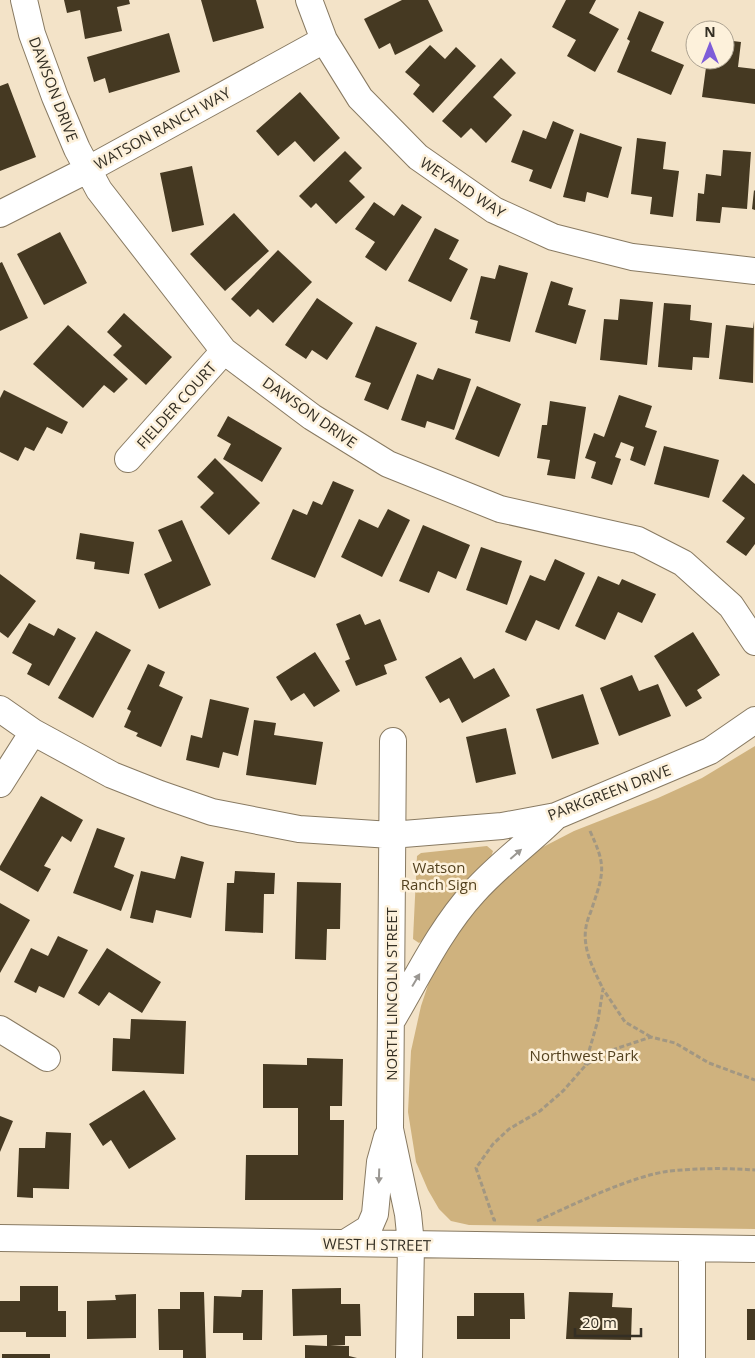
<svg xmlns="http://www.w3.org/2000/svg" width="755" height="1358" font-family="'Open Sans',sans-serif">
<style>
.green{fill:#cfb27e}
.building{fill:#453922}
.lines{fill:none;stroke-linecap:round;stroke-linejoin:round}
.minor-casing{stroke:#887a62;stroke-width:28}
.path{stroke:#a29782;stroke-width:3;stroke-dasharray:5 2.5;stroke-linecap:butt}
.minor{stroke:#fff;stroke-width:26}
.oneway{fill:#9a9792}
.labels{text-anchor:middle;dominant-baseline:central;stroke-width:5;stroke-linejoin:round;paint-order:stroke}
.street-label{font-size:15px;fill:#342f24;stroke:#fdf1db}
.park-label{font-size:15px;fill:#53411e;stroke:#fdf1db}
</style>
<rect width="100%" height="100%" fill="#f3e3c8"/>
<!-- green -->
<path class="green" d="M755 746V1229L469 1225 451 1221 439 1209 428 1190 416 1162 408 1112 411 1051 421 1006 430 979 460 924 520 863 543 847 574 831 658 798 702 778Z
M487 846 493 851 491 857 423 940 419 943 413 939 417 856 421 853Z"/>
<!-- building -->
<path class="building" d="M64 0H129L130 4 117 7 122 31 85 39 80 10 67 13Z
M201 0H256L264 28 213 42Z
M402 0H428L443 31 395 55 390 43 379 49 364 19Z
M566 0H596L589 13 619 29 595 72 567 56 576 40 552 27Z
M639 11 664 22 651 51 684 65 671 95 617 72 630 41 627 39Z
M169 33 180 72 109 93 105 78 94 82 87 57Z
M725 40 741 42 738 67 755 69V104L702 97 707 60H725Z
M430 45 445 59 456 47 476 66 433 113 413 94 420 85 405 72Z
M501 58 516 73 493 97 512 115 486 143 471 128 461 138 442 121Z
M8 83 36 157 0 171V86Z
M300 92 340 138 314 162 295 141 278 156 256 131Z
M553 121 574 130 551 189 529 181 533 170 511 162 523 130 546 139Z
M580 133 622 147 608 198 587 192 585 202 563 197Z
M637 138 666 142 663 169 679 171 673 217 650 214 652 197 631 194Z
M723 150 751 152 747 209 722 207 720 223 696 221 698 193 704 194 706 174 721 176Z
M345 151 362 168 349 181 365 197 336 224 316 203 311 208 299 196Z
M192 166 204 225 172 232 160 173Z
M754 190 755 191V210L752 209Z
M374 202 394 216 402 204 422 217 386 271 365 257 375 242 355 229Z
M234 213 269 251 225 291 190 254Z
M435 228 459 240 449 259 468 269 451 302 408 281Z
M60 232 87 283 44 305 17 254Z
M278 250 312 282 273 323 258 309 250 317 231 299Z
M2 262 28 318 0 331V263Z
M499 265 528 273 510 342 475 333 478 321 470 319 481 276 495 279Z
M551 281 573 288 568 305 586 310 576 344 535 332Z
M317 298 353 323 327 360 312 350 306 359 285 345Z
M620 299 653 302 647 365 600 360 604 319 618 320Z
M664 303 691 305 690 320 712 323 709 358 693 357 692 370 658 367Z
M124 313 172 357 146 385 113 355 122 346 107 332Z
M754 321 753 383 719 379 726 325 753 328Z
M68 325 128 379 114 393 104 385 83 408 33 364Z
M376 326 417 343 388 410 364 400 371 383 355 377Z
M438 368 471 379 454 430 427 421 425 428 401 420 417 374 433 380Z
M477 386 521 404 499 457 455 439Z
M4 390 68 422 62 434 47 427 34 451 25 447 18 461 0 452V398Z
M619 395 652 406 645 427 657 431 645 466 630 460 634 447 621 442 615 457 621 459 612 485 591 478 596 462 585 458 594 433 604 437Z
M550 401 586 407 575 479 547 475 550 460 537 458 542 425H547Z
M228 416 282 448 262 482 223 459 231 444 217 436Z
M664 446 719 460 709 498 654 484Z
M215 458 260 503 229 535 200 507 214 493 197 477Z
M743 474 755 484V544L746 556 726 542 745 518 722 501Z
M333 481 354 490 315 578 271 559 293 509 307 515 313 501 322 505Z
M388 509 410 520 382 577 341 557 359 519 378 528Z
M182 520 211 585 159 609 144 574 172 561 158 530Z
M423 525 470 545 456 579 438 571 429 593 399 581Z
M80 533 134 542 129 574 94 569 95 562 76 559Z
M481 547 522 561 507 605 466 590Z
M555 559 585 573 559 630 536 620 526 641 505 632 530 575 545 581Z
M0 574 36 601 8 638 0 632Z
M598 576 619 585 622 579 656 594 642 623 618 612 605 640 575 626Z
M360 614 365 625 380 619 397 660 384 665 387 674 356 686 345 661 350 659 336 624Z
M29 623 54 636 58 628 76 638 49 686 27 674 32 664 12 653Z
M96 631 131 650 93 718 58 698Z
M693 632 720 675 697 690 702 698 686 707 654 656Z
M315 652 340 691 314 707 304 693 291 701 276 677Z
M461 657 474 679 494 668 510 696 462 723 449 698 440 703 425 677Z
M148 664 165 672 159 686 183 697 161 747 136 736 138 733 124 727 131 711 127 709Z
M632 675 639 691 658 684 671 716 619 736 600 688Z
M583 694 599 744 552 759 536 709Z
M210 699 249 708 238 756 223 752 219 768 186 760 191 735 202 738Z
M254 720 276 723 274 735 323 742 316 785 246 775Z
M506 728 516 774 476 783 466 737Z
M41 796 83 820 71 842 62 836 44 866 51 869 38 892 0 870V866Z
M97 828 125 838 114 867 134 875 121 911 73 893Z
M181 856 204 862 191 918 156 910 153 923 130 918 141 871 175 879Z
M235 871 275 873 274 894H264L263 933 225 931 227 883H234Z
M297 882 341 883 340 929H327L326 960 295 959Z
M0 903 30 920 0 973Z
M58 936 88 950 64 998 39 986 36 993 14 982 31 948 48 956Z
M107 948 161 982 142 1013 109 992 99 1006 78 993Z
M131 1019 186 1021 184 1074 112 1071 113 1038 130 1039Z
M307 1058 343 1059 342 1106H330V1120H344L343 1200H245L246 1155H298V1108H263V1064L307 1065Z
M144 1090 176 1139 129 1169 111 1140 103 1146 89 1124Z
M0 1116 13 1121 0 1152Z
M46 1132 71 1133 69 1189 33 1188V1198L17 1197 19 1148H45Z
M20 1286H58V1311H66V1337H26V1332H0V1301H20Z
M341 1288V1304H360L361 1336H345V1345L330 1346H349V1356L357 1358H305V1345L327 1346V1335L293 1336 292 1289Z
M242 1290H263L262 1340H243V1333H213L214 1296 241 1297Z
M180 1292H204L206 1358H183V1350H159L158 1309H180Z
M569 1292 613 1293 612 1307 632 1308 631 1340 566 1339Z
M474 1293H524L525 1319H510V1339H457V1316H474Z
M136 1294V1338L87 1339V1301L116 1300 115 1295Z
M747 1309H755V1340H747Z
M2 1354H50V1358H2Z"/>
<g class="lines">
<!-- minor casing -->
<g class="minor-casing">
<path id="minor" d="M24 0 32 34 55 97 77 149 99 190 224 351 312 417 388 464 500 509 638 540 683 563 731 606 755 642
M309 0 324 40 360 98 418 157 494 210 553 237 632 257 755 271
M0 214 87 170 324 40
M128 459 224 351
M0 709 33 732 112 775 160 794 212 812 299 829 391 835 502 826 556 816 710 751 755 720
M393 741 390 1129 408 1214 411 1244 409 1358
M0 784 33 732
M391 1022C417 978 440 929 474 892 499 864 530 842 556 816
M0 1029 47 1058
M0 1238 755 1249
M345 1243 369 1228 375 1214 380 1162 387 1137
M692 1358V1249"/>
</g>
<!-- path -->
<path class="path" d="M590 831C605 864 605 870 593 905 591 912 587 920 586 927 582 949 594 970 603 989
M585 1065 598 1020 603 989 625 1022 651 1037
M496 1220H494L476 1168 493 1144 509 1129 540 1111 563 1091 585 1066 603 1053 651 1037 675 1043 709 1063 755 1080
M537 1221C575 1204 631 1176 670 1171 699 1168 727 1168 755 1170"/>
<!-- minor -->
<use href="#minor" class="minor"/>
</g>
<!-- one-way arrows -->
<defs><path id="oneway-solid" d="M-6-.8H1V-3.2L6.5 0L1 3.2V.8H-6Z" transform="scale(1.25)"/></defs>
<g class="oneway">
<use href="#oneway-solid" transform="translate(516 854) rotate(-41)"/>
<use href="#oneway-solid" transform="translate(416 980) rotate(-59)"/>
<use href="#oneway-solid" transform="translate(379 1176) rotate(92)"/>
</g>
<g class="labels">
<!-- street labels -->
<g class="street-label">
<text transform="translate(54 89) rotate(69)">DAWSON DRIVE</text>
<text transform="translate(162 128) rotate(-29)">WATSON RANCH WAY</text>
<text transform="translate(463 187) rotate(33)">WEYAND WAY</text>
<text transform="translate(176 405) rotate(-48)">FIELDER COURT</text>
<text transform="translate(310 412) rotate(35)">DAWSON DRIVE</text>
<text transform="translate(609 792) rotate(-21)">PARKGREEN DRIVE</text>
<text transform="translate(391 994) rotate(-90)">NORTH LINCOLN STREET</text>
<text transform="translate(377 1244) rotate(1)">WEST H STREET</text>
</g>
<!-- park labels -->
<g class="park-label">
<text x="439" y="867">Watson<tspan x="439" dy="17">Ranch Sign</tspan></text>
<text x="584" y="1055">Northwest Park</text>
</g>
</g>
<!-- north arrow -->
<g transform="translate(710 45)"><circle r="24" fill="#fdf1db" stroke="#ada392"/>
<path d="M0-4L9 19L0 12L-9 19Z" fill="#7e5dd8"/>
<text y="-8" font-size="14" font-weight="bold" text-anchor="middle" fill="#342f24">N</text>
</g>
<!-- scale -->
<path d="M575 1328v8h66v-8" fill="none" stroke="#342f24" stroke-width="2.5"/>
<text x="582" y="1328" font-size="15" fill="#342f24" stroke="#fdf1db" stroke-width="4" paint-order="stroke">20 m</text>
</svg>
